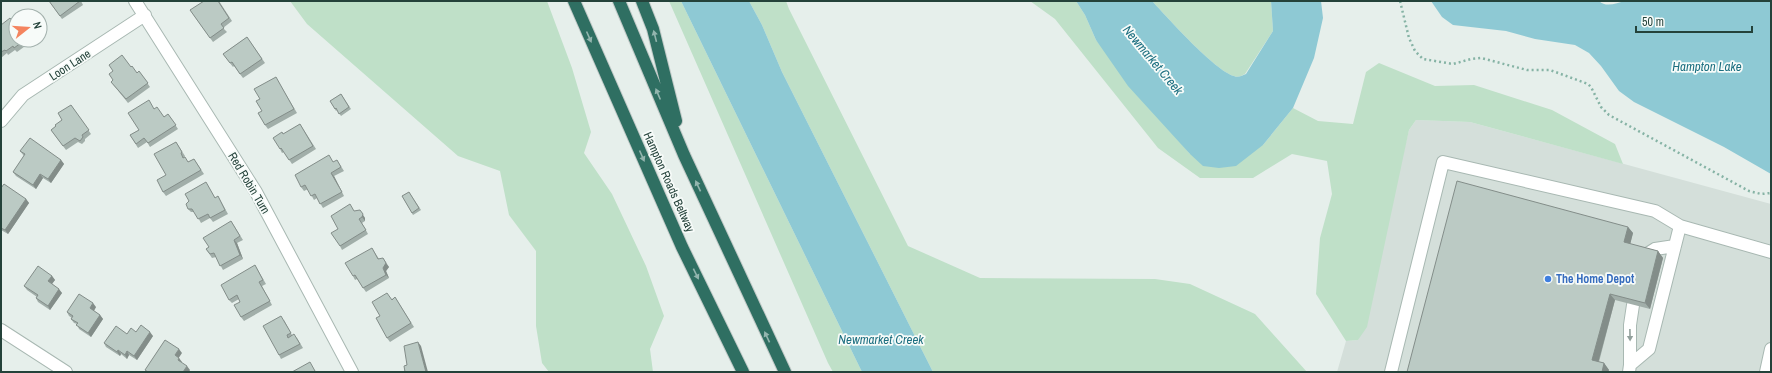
<svg xmlns="http://www.w3.org/2000/svg" width="1772" height="373" font-family="'Archivo Narrow',sans-serif">
<style>
.built{fill:#d4dfda}
.green{fill:#bfe0c8}
.water{fill:#8ec9d4}
.lines{fill:none;stroke-linecap:round;stroke-linejoin:round}
.minor-casing{stroke:#a8b8b2;stroke-width:14}
.highway-casing{stroke:#c2cac8;stroke-width:14}
.path{stroke:#86b3a5;stroke-width:2.5;stroke-dasharray:2 3;stroke-linecap:butt}
.minor{stroke:#fff;stroke-width:12}
.highway{stroke:#2f6f62;stroke-width:12}
.wall{fill:#a1aea9}
.shaded-wall{fill:#838d89}
.building{fill:#bbcac4;stroke:#838d89}
.oneway{fill:#93b5ae}
.oneway2{fill:#92a09c}
.shop-dot{fill:#3f7fe0;stroke:#f7fbf9;stroke-width:1.5}
.labels{text-anchor:middle;dominant-baseline:central;stroke-width:3.5;stroke-linejoin:round;paint-order:stroke}
.street-label{font-size:12px;fill:#24423a;stroke:#f7fbf9}
.shop-label{font-size:12px;font-weight:bold;fill:#366cbe;stroke:#f7fbf9;text-anchor:start}
.water-label{font-size:13px;font-style:italic;fill:#1c6f80;stroke:#f7fbf9}
</style>
<rect width="100%" height="100%" fill="#e6efeb"/>
<!-- built -->
<path class="built" d="M1416 120 1470 122 1771 204V372H1337L1346 341 1358 340 1409 130Z"/>
<!-- green -->
<path class="green" d="M290 1H547L572 68 591 132 584 153 612 194 646 266 664 316 650 349 653 372H549L542 363 536 326V251L509 215 500 171 458 156 307 24Z
M669 1H681L862 372H833L828 363Z
M749 1H786L789 9 908 246 980 278 1155 279 1190 284 1255 314 1307 372H933L782 72 762 25Z
M1030 1H1076L1085 15 1096 40 1190 154 1263 145 1293 108 1318 121 1353 124 1366 72 1379 63 1435 86 1474 85 1552 110 1615 144 1623 164 1470 122 1416 120 1409 130 1367 327 1358 340 1346 341 1316 294 1320 238 1332 194 1327 161 1292 154 1253 178H1200L1158 148 1055 19Z
M1152 1H1271L1273 31 1245 74C1241 76 1238 78 1234 76 1215 71 1167 17 1152 1Z"/>
<!-- water -->
<path class="water" d="M681 1H749L762 25 782 72 933 372H862Z
M1076 1H1152C1167 17 1215 71 1234 76 1238 78 1241 76 1246 74L1273 31 1271 1H1321L1323 18 1314 58 1293 108 1263 145 1236 166 1219 168 1203 166 1190 154 1128 86 1096 40 1085 15Z
M1431 1H1599C1606 8 1617 3 1625 1H1771V174L1724 147 1634 102 1619 91 1601 66 1589 53 1575 45 1535 39 1506 31 1453 25 1442 17Z"/>
<g class="lines">
<!-- minor casing -->
<g class="minor-casing">
<path id="minor" d="M135 1 256 192 352 372
M1 121 23 95 145 15
M1647 254 1655 249 1675 246
M1 330 66 372
M1630 365V325L1633 305
M1391 372 1443 162 1655 211 1680 226
M1629 372 1630 365 1649 349 1680 226 1771 252
M1766 372 1771 349"/>
</g>
<!-- highway casing -->
<g class="highway-casing">
<path id="highway" d="M574 1 682 247 743 372
M619 1 684 155 785 372
M642 1 653 29 676 121"/>
</g>
<!-- path -->
<path class="path" d="M1400 1 1409 38 1415 51 1423 59 1453 64 1471 59 1481 58 1527 70H1550L1588 84 1591 87 1601 107 1609 115 1749 191 1761 194 1771 193"/>
<!-- minor -->
<use href="#minor" class="minor"/>
<!-- highway -->
<use href="#highway" class="highway"/>
</g>
<!-- wall -->
<path class="wall" d="M49 1H81L83 5 62 19Z
M219 1 232 21 223 28 227 32 213 42 190 10Z
M1 25 25 40 28 44 17 52 15 50 8 55 7 53 1 58Z
M247 37 265 63 243 78 234 66 233 67 223 54Z
M131 67 137 73 139 71 150 87 128 103 111 82Z
M278 81 297 113 268 129 265 125 260 99Z
M341 94 351 109 341 116 337 110 336 111 330 101Z
M71 105 91 134 85 139V141L82 144 78 142 66 150 51 130 56 126 62 120Z
M155 109 164 117 168 114 178 129 150 147 147 142 138 148 130 135 139 130Z
M300 124 316 149 292 164 284 152 282 153 280 149 284 134Z
M176 142 185 156 184 158 188 162 194 159 204 174 166 196 163 192Z
M20 151 61 160 64 164 51 183 43 178 36 189 16 176 13 172 24 156Z
M337 160 344 171 334 176 344 196 323 208 317 198 314 200 308 189 304 191 301 187Z
M208 186 215 198 218 196 228 214 213 222 210 218 201 223 195 212H191L188 209Z
M1 188 26 199 29 203 8 234 1 230Z
M409 192 421 210 413 215 402 196Z
M355 211 365 218V221L362 223 368 234 342 250 340 246 338 229Z
M231 221 243 240 237 243 243 259 223 270 216 257 212 258 206 249 209 247Z
M1628 227 1633 233 1630 244 1658 251 1663 258 1650 309 1615 300 1599 362 1604 363 1609 370 1608 372H1407Z
M372 248 379 259 389 267 386 271 389 278 366 292 357 279 355 280 353 276Z
M255 265 266 284 262 286 272 305 244 321 241 317 240 302 239 299 232 303 229 300Z
M52 276 55 280 52 284 62 293 50 310 38 302 36 298 37 297 27 290 24 286Z
M395 297 414 327 390 342 387 338 380 316 392 299Z
M96 307 94 311 100 315 103 319 91 337 79 329 77 324 74 323 71 319 72 318 69 316 67 312Z
M284 320 292 335 297 338 303 348 281 359 279 355Z
M136 332 153 336 137 360 129 355 127 359 121 354 120 356 106 347 104 343 127 334Z"/>
<!-- shaded-wall -->
<path class="shaded-wall" d="M61 160 64 164 51 183 48 179Z
M331 173 334 176 344 196 342 192Z
M40 174 43 178 36 189 33 185Z
M26 199 29 203 8 234 5 230Z
M360 210 365 218V221L362 217Z
M1628 227 1633 233 1629 249 1624 242Z
M234 240 237 243 243 259 240 255Z
M1658 251 1663 258 1650 309 1645 303Z
M383 258 389 267 386 271 389 278 386 275 383 268Z
M52 276 55 280 51 285 48 281Z
M59 289 62 293 50 310 48 306Z
M1610 294 1615 300 1597 367 1592 360Z
M93 303 96 307 93 312 90 308Z
M100 315 103 319 91 337 88 333Z
M150 332 153 336 137 360 134 356Z
M418 342 421 346 428 372H426Z
M179 349 182 353 178 359 175 355Z
M118 350 121 354 120 356 117 352Z
M127 351 129 355 127 359 125 355Z
M179 358 182 362 180 364 178 360Z
M1604 363 1609 370 1608 372H1602Z
M187 366 190 370 189 372H183Z"/>
<!-- building -->
<path class="building" d="M49 1H80L60 16Z
M204 1H218L229 18 221 24 224 28 210 38 190 10Z
M10 18 16 26V40H25L14 48 13 46 6 51 5 50 1 52V25Z
M247 37 262 59 240 74 232 62 230 63 223 54Z
M122 55 131 67 132 66 137 73 139 71 148 83 126 99 111 82 113 80 109 74 113 71 109 65Z
M276 77 294 109 265 125 258 113 262 111 256 101 260 99 254 89Z
M341 94 349 107 339 114 336 108 335 109 330 101Z
M149 100 154 109 157 107 164 117 168 114 176 125 148 143 144 138 136 144 130 135 139 130 128 113Z
M71 105 89 130 82 135 83 137 80 141 75 138 63 146 51 130 56 126 55 125 62 120 58 113Z
M300 124 313 146 289 160 281 148 280 149 273 138 282 132 283 134Z
M30 138 61 160 48 179 40 174 33 185 13 172 25 154 20 151Z
M176 142 182 152 181 153 183 158 185 157 188 162 194 159 201 170 163 192 157 180 166 175 154 154Z
M329 155 333 162 337 160 341 167 331 173 342 192 320 204 315 194 311 196 305 185 301 187 295 175Z
M1457 181 1628 227 1624 242 1658 251 1645 303 1610 294 1592 360 1604 363 1602 372H1407Z
M206 182 215 198 218 196 225 210 210 218 208 214 198 219 192 209H188L186 204 189 201 185 194Z
M4 184 26 199 5 230 1 228V188Z
M409 192 419 208 412 213 402 196Z
M350 204 354 211 360 210 363 214 362 217 359 219 366 230 340 246 331 233 338 229 331 216Z
M231 221 240 236 234 240 240 255 220 266 214 253 210 254 206 249 209 247 203 238Z
M372 248 378 259 383 258 386 263 383 268 386 275 363 288 355 275 353 276 345 263Z
M255 265 263 280 259 282 270 301 241 317 234 305 240 302 237 295 229 300 221 285Z
M38 266 52 276 48 281 59 289 48 306 36 298 38 295 24 286Z
M387 293 392 300 395 297 411 323 387 338 376 318 380 316 372 302Z
M79 294 93 303 90 308 100 315 88 333 76 325 78 323 71 319 73 316 67 312Z
M281 316 291 333 287 335 288 338 294 334 300 344 279 355 263 326Z
M141 325 150 332 134 356 127 351 125 355 118 350 117 352 104 343 116 326 127 334 131 328 136 332Z
M165 340 179 349 175 355 179 358 178 360 187 366 183 372H148L145 370Z
M418 342 426 372H405L404 366 407 365 404 346Z
M310 362 315 371 313 372H292Z"/>
<!-- one-way arrows -->
<defs><path id="oneway-solid" d="M-6-.8H1V-3.2L6.5 0L1 3.2V.8H-6Z"/></defs>
<g class="oneway">
<use href="#oneway-solid" transform="translate(655 36) rotate(-104)"/>
<use href="#oneway-solid" transform="translate(589 37) rotate(66)"/>
<use href="#oneway-solid" transform="translate(658 94) rotate(-113)"/>
<use href="#oneway-solid" transform="translate(642 156) rotate(66)"/>
<use href="#oneway-solid" transform="translate(698 186) rotate(-115)"/>
<use href="#oneway-solid" transform="translate(696 274) rotate(64)"/>
<use href="#oneway-solid" transform="translate(767 337) rotate(-115)"/>
</g>
<use class="oneway2" href="#oneway-solid" transform="translate(1630 335) rotate(89)"/>
<!-- markers -->
<circle class="shop-dot" cx="1548" cy="279" r="4"/>
<g class="labels">
<!-- street labels -->
<g class="street-label">
<text transform="translate(70 65) rotate(-33)">Loon Lane</text>
<text transform="translate(669 182) rotate(66)">Hampton Roads Beltway</text>
<text transform="translate(249 183) rotate(59)">Red Robin Turn</text>
</g>
<!-- shop labels -->
<g class="shop-label">
<text x="1556" y="279">The Home Depot</text>
</g>
<!-- water labels -->
<g class="water-label">
<text transform="translate(1153 60) rotate(50)">Newmarket Creek</text>
<text x="1707" y="66">Hampton Lake</text>
<text x="881" y="339">Newmarket Creek</text>
</g>
</g>
<!-- border -->
<rect width="1772" height="373" fill="none" stroke="#24423a" stroke-width="4"/>
<!-- north arrow -->
<g transform="translate(28 28) rotate(73)"><circle r="19" fill="#f7fbf9" stroke="#a3b1ad"/>
<path d="M0-3L7 15L0 10L-7 15Z" fill="#f4845f"/>
<text y="-6" font-size="11" font-weight="bold" text-anchor="middle" fill="#24423a">N</text>
</g>
<!-- scale -->
<path d="M1636 26v6h116v-6" fill="none" stroke="#24423a" stroke-width="2"/>
<text x="1642" y="26" font-size="12" fill="#24423a" stroke="#f7fbf9" stroke-width="3" paint-order="stroke">50 m</text>
</svg>
